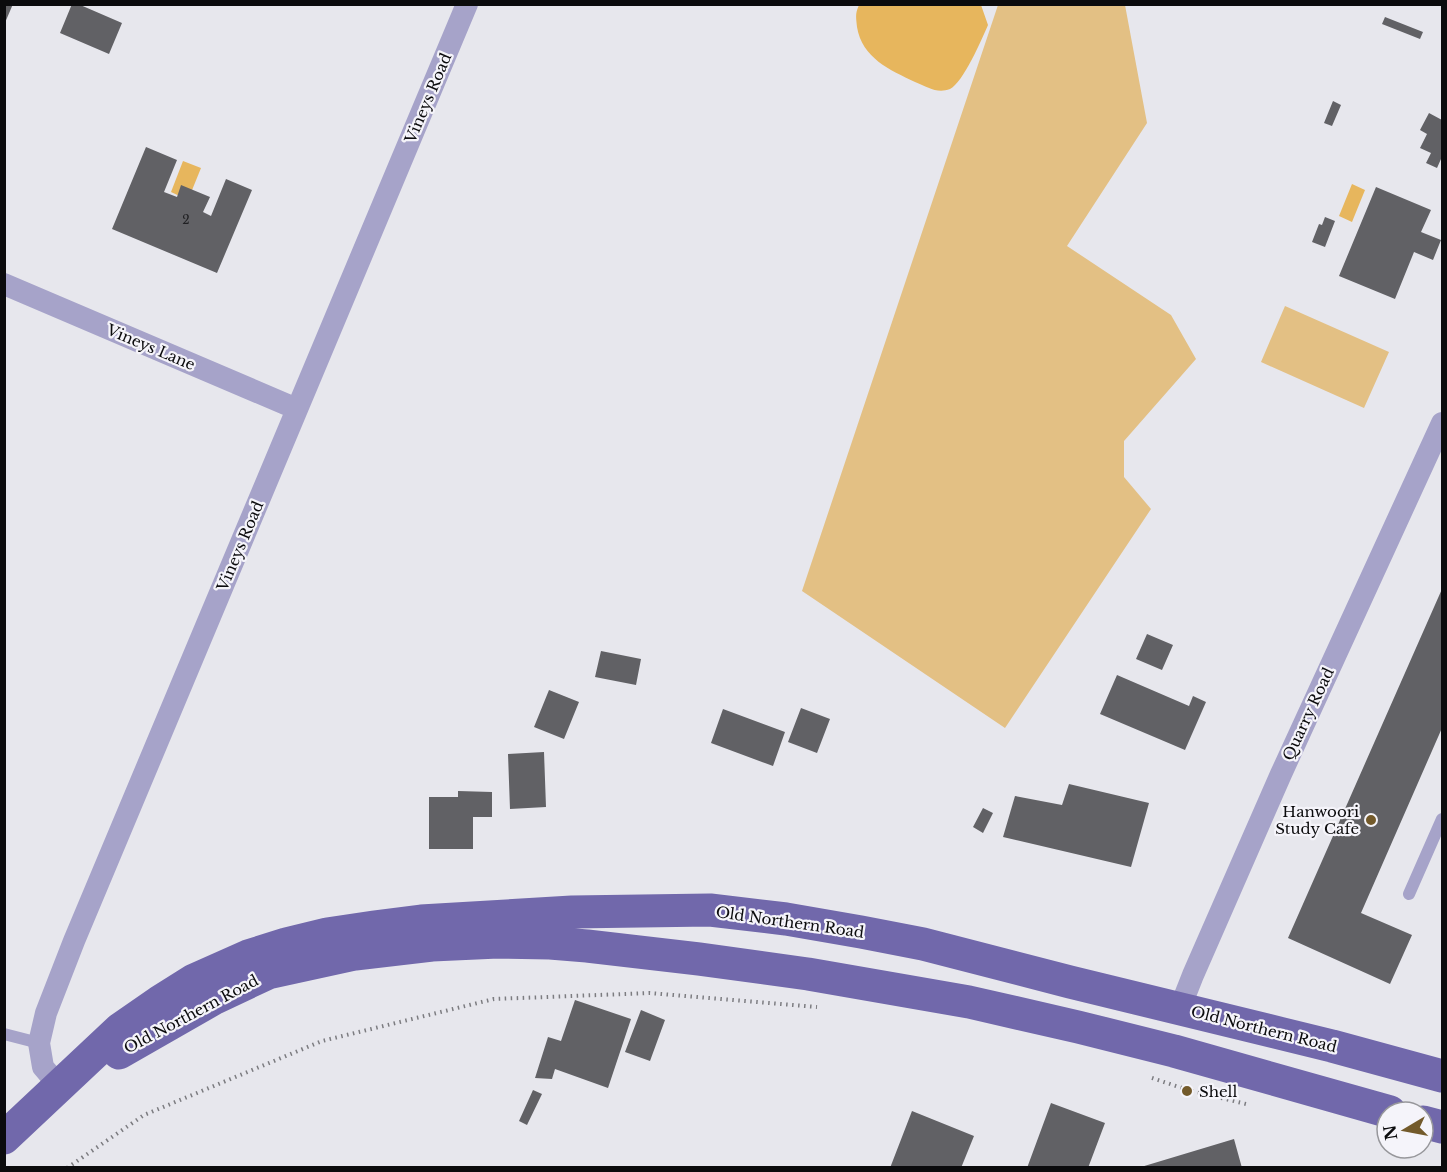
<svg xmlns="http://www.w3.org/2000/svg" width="1447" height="1172" font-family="'Libre Baskerville',serif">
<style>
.green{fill:#e3c084}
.water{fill:#e7b65d}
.building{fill:#616165}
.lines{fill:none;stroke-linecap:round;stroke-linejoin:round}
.path{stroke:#7c7c80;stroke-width:4;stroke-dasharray:1.5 4.5;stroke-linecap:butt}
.service{stroke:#a6a3c9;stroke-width:12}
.minor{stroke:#a6a3c9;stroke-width:22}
.primary{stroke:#7168ab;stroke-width:33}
.poi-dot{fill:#735a2b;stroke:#f5f4fa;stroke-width:2}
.labels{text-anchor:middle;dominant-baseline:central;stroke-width:4.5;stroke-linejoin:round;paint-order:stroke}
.number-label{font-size:12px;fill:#202023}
.street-label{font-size:15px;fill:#0b0b0d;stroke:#f5f4fa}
.poi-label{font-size:15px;fill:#0b0b0d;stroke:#f5f4fa;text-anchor:end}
</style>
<rect width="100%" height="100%" fill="#e7e7ed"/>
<!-- green -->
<path class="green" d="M998 5H1125L1147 123 1067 246 1171 315 1196 359 1124 441V477L1151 509 1005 728 802 591Z
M1285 306 1389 352 1364 408 1261 362Z"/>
<!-- water -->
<path class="water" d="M859 5H981L988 25C982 39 963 83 950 89 937 94 928 87 915 82 890 70 862 58 857 27 856 17 855 14 859 5Z
M183 161 201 168 188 200 171 192Z
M1352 184 1365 190 1352 222 1339 216Z"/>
<!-- building -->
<path class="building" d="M4 4H13L4 25Z
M72 4H78L122 23 109 54 60 33Z
M1385 17 1423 32 1420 39 1382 24Z
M1333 101 1341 105 1332 126 1324 123Z
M1429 113 1442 120V159H1441L1437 168 1426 163 1431 153 1420 148 1427 134 1420 130Z
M146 147 177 160 164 192 177 197 181 185 210 197 203 212 211 216 226 179 252 190 217 273 112 229Z
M1376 187 1431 210 1421 232 1441 240 1433 260 1414 252 1395 299 1339 276Z
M1325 217 1335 221 1325 247 1312 242 1319 224 1322 225Z
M1442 589V728L1361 913 1412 935 1390 984 1288 938Z
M1147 634 1173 645 1162 670 1136 659Z
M601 651 641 659 636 685 595 677Z
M1117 675 1189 706 1193 696 1206 702 1185 750 1100 714Z
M549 690 579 702 564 739 534 727Z
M801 708 830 719 817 753 788 742Z
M723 709 785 732 773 766 711 743Z
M544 752 546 807 510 809 508 754Z
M1069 784 1149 803 1131 867 1003 837 1015 796 1062 805Z
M458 791 492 792V817H473V849H429V797H458Z
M983 808 993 813 983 833 973 827Z
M575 1000 631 1019 608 1088 555 1069 552 1079 535 1078 548 1037 561 1041Z
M641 1010 665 1020 650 1061 625 1052Z
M533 1090 542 1094 527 1125 519 1121Z
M1051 1103 1105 1123 1088 1168H1027Z
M912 1111 974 1136 961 1168H890Z
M1234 1139 1242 1168H1141V1167Z"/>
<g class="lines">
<!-- path -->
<path class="path" d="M1152 1078 1188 1090 1246 1104
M67 1168 144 1115 322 1041 494 999 650 993 817 1007"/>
<!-- service -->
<path class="service" d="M1409 894 1442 819
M4 1034 39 1043"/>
<!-- minor -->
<path class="minor" d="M4 284 297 409
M1180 1008 1193 975 1281 774 1442 423
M60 1087 43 1067 39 1043 46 1013 74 941 467 4"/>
<!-- primary -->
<path class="primary" d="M119 1053 215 998 268 973 355 954 432 945 498 942 550 943 587 946 699 959 808 974 969 1002 1078 1027 1174 1051 1390 1112
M1423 1122 1442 1127
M4 1138 120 1029 159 1002 194 980 248 956 286 944 327 934 374 927 421 921 572 912 710 910 786 919 861 932 923 944 1070 982 1332 1046 1442 1076"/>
</g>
<!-- markers -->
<g class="poi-dot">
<circle cx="1371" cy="820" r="6"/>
<circle cx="1187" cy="1091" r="6"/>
</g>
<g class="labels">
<!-- number labels -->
<g class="number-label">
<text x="186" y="219">2</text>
</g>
<!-- street labels -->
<g class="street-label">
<text transform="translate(428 98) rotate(-67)">Vineys Road</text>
<text transform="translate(151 347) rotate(23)">Vineys Lane</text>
<text transform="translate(240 546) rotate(-67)">Vineys Road</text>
<text transform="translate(1308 714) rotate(-65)">Quarry Road</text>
<text transform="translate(790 922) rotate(8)">Old Northern Road</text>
<text transform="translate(191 1014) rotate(-28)">Old Northern Road</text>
<text transform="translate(1264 1029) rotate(14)">Old Northern Road</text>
</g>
<!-- poi labels -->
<g class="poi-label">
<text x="1359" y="811">Hanwoori<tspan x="1359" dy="17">Study Cafe</tspan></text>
<text x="1199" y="1091" text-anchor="start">Shell</text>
</g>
</g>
<!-- border -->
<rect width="1447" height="1172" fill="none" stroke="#0b0b0d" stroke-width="12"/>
<!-- north arrow -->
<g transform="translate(1405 1130) rotate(260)"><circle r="28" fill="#f5f4fa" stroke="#97979b" stroke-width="1.5"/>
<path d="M0-4.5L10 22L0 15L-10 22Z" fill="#735a2b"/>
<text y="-9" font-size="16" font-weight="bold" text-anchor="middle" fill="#0b0b0d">N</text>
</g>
</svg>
